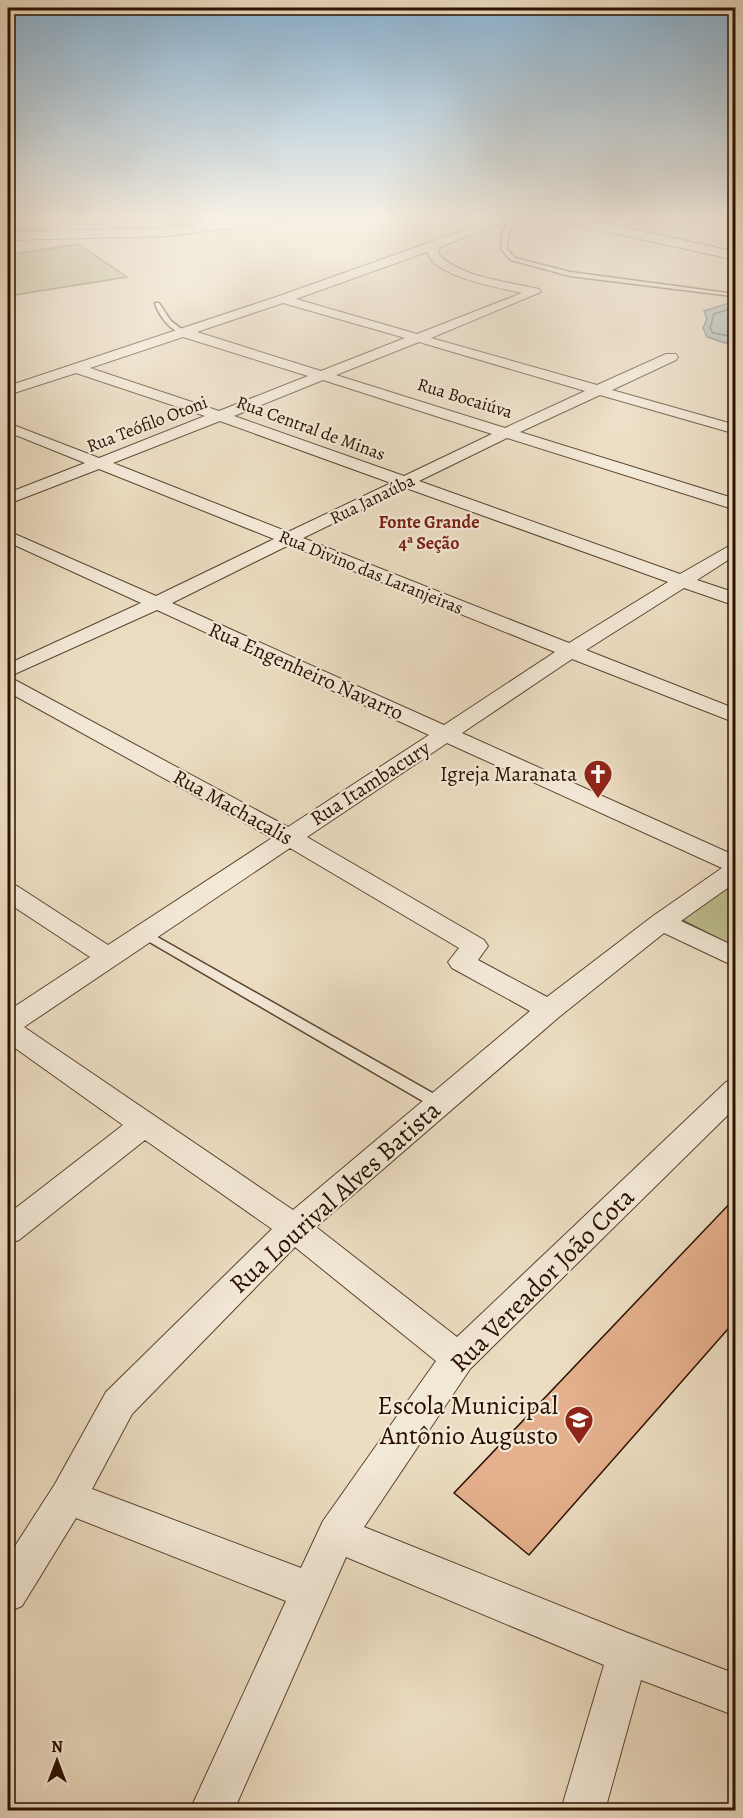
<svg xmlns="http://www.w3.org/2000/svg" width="743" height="1818" font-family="Alegreya,serif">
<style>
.green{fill:#bdbf8f;stroke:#746848;stroke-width:1.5}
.water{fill:#9db9be;stroke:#6f7572;stroke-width:1.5}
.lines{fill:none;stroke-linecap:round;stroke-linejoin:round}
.shore{stroke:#64645f;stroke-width:1.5}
.building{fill:#e5b08d;stroke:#2b1000;stroke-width:1.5}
.service-casing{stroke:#5b4330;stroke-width:3}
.minor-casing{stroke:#5b4330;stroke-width:2}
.tertiary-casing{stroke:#5b4330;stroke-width:2}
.service{fill:#f3e9d7;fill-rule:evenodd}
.minor{fill:#f3e9d7;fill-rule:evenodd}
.tertiary{fill:#f3e9d7;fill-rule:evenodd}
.labels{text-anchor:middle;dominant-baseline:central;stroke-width:4.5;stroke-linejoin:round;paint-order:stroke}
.far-street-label{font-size:18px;fill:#2b1000;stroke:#f3e9d7}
.far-neighbourhood-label{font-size:18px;font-weight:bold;fill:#7a1f14;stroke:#f3e9d7}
.street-label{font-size:21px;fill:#2b1000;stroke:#f3e9d7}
.poi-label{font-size:21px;fill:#2b1000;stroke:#f3e9d7;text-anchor:end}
.near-street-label{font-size:26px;fill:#2b1000;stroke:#f3e9d7}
.near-poi-label{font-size:26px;fill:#2b1000;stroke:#f3e9d7;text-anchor:end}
</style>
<rect width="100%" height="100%" fill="#ecddc2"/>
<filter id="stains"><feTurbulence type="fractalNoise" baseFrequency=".00333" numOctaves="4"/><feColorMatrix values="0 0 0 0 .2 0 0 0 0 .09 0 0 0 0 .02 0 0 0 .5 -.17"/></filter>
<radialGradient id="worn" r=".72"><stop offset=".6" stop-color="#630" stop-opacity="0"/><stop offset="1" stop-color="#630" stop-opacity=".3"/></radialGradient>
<!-- green -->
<path class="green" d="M78 244 127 277 8 296V255Z
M735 880V947L682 920Z"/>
<!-- water -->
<path class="water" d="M735 301V342L725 343 707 337 703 328 707 319 704 311Z"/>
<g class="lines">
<!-- shore -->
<path class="shore" d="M736 307 714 314 710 328 713 333 736 337"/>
</g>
<!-- building -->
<path class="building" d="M735 1198V1321L529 1555 454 1493Z"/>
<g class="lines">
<!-- service casing -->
<g class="service-casing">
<path id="service" d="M515 216 508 235 507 249 515 258 570 272 735 294 732 296 570 276 511 260 501 249 502 235 510 217Z
M155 303H159L171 321 184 331V333C171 333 158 314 155 303Z
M145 930 443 1099 445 1103 443 1107H433L141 937 139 934 141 931Z"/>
</g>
<!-- minor casing -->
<g class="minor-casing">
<path id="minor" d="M40 216H51L44 229 40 230 34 227Z
M504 216H520L440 247 438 253C457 277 510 282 539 289L541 292 431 338 597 385 666 354H676L678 357 676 360 612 390 736 425V434L600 395 520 432 736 499V510L507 438 419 481 680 574 736 542V555L697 580 736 593V606L684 588 586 650 736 709V723L572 659 462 733 736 856V882L681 921 736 947V967L664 933 559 1017 316 1227 457 1337 726 1082 736 1079V1107L470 1369 364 1527 628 1633 736 1674V1716L641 1680 605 1810H561L604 1665 346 1557 234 1810H190L286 1601 76 1518 22 1606 8 1612V1557L55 1484 106 1392 272 1229 145 1140 19 1240 8 1244V1214L123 1125 8 1043V1011L90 957 8 903V884L17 886 108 945 272 838 8 692V678L15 680 288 827 429 735 157 610 8 677V664L141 603 8 542V531L156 596 274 539 99 469 8 504V493L85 463 8 432V423L99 458 205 416 76 373 8 395V386L279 296ZM427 252C436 278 497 287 522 293L417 334 296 299ZM283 303 405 338 321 371 197 332ZM183 337 308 376 219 411 90 368ZM419 342 585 391 505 428 336 375ZM323 380 492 434 404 476 234 416ZM220 421 391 483 288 532 113 463ZM406 488 668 582 569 643 303 538ZM289 545 555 652 444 725 172 603ZM447 743 722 868 653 916 547 997 478 960 488 946 484 940 307 837ZM290 848 459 948 448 962 452 968 530 1011 293 1210 24 1027ZM295 1247 436 1361 323 1521 301 1568 92 1489 132 1414Z
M728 216H736V220Z"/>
</g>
<!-- tertiary casing -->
<g class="tertiary-casing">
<path id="tertiary" d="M258 216H299L293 220 168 236 8 240V232L168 228Z
M548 216H574L736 252V260L554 220Z"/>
</g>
<!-- service -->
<use href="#service" class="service"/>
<!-- minor -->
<use href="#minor" class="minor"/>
<!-- tertiary -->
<use href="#tertiary" class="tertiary"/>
</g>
<!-- sky -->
<linearGradient id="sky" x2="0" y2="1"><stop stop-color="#8ab6d7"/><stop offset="0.46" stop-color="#f6f0e4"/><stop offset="1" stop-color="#f6f0e4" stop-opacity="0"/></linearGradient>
<rect width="743" height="471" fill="url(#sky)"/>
<!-- icons -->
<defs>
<g id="church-pin" transform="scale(1.5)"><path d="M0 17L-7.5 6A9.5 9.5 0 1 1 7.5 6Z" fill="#8f2418" stroke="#f3e9d7"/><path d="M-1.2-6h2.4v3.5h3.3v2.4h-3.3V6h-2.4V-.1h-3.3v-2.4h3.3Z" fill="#fff"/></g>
<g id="school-pin" transform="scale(1.5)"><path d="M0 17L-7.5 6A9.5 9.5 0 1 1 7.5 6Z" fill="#8f2418" stroke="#f3e9d7"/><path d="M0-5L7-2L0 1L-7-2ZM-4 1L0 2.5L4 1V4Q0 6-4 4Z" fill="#fff"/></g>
</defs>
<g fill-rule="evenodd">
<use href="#church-pin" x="598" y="774"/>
<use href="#school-pin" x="579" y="1420"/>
</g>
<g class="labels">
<!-- far-street labels -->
<g class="far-street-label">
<text transform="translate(465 398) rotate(17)">Rua Bocaiúva</text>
<text transform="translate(147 424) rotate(-21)">Rua Teófilo Otoni</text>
<text transform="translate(311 428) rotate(20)">Rua Central de Minas</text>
<text transform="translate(372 499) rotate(-26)">Rua Janaúba</text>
<text transform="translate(371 572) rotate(22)">Rua Divino das Laranjeiras</text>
</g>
<!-- far-neighbourhood labels -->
<g class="far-neighbourhood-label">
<text x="429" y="522">Fonte Grande<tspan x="429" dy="21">4ª Seção</tspan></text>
</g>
<!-- street labels -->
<g class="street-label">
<text transform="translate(306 671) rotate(24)">Rua Engenheiro Navarro</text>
<text transform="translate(370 783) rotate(-33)">Rua Itambacury</text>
<text transform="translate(233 807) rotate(29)">Rua Machacalis</text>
</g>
<!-- poi labels -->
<g class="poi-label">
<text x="577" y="774">Igreja Maranata</text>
</g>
<!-- near-street labels -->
<g class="near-street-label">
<text transform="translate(335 1197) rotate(-42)">Rua Lourival Alves Batista</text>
<text transform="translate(542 1280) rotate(-45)">Rua Vereador João Cota</text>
</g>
<!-- near-poi labels -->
<g class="near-poi-label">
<text x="558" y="1405">Escola Municipal<tspan x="558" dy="30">Antônio Augusto</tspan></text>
</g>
</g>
<!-- margin -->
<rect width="743" height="1818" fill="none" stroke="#ecddc2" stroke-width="30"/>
<rect x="9" y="9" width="725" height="1800" fill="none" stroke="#2b1000" stroke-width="3"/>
<rect x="15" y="15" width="713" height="1788" fill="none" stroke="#2b1000" stroke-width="1.5"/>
<!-- north arrow -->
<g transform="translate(57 1761)" stroke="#f3e9d7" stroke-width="4.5" paint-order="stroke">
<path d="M0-4.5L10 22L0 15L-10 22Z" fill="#2b1000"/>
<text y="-9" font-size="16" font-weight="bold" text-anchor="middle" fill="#2b1000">N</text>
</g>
<rect width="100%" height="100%" filter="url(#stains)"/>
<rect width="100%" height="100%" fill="url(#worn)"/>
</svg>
